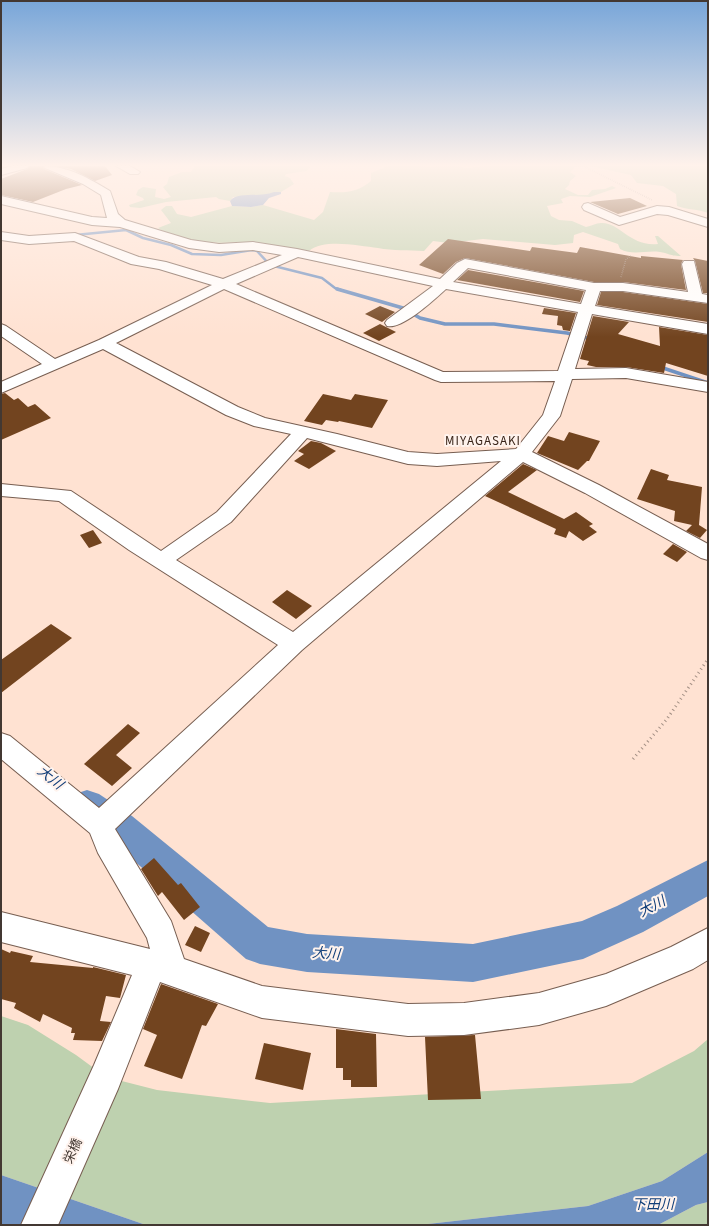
<svg xmlns="http://www.w3.org/2000/svg" width="709" height="1226" font-family="'Source Sans 3','Noto Sans JP',sans-serif">
<style>
.green{fill:#bed1af}
.water{fill:#7092c2}
.lines{fill:none;stroke-linecap:round;stroke-linejoin:round}
.stream-far1{stroke:#7092c2;stroke-width:2.5}
.stream{stroke:#7092c2;stroke-width:3.5}
.river{fill:#7092c2;fill-rule:evenodd}
.building{fill:#72441f}
.minor-casing{stroke:#775e51;stroke-width:2}
.path-far1{stroke:#a49085;stroke-width:1.5;stroke-dasharray:0.5 1.5;stroke-linecap:butt}
.path{stroke:#a49085;stroke-width:3;stroke-dasharray:1 3.5;stroke-linecap:butt}
.minor{fill:#fff;fill-rule:evenodd}
.labels{text-anchor:middle;dominant-baseline:central;stroke-width:4;stroke-linejoin:round;paint-order:stroke}
.quarter-label{font-size:13px;letter-spacing:1px;fill:#3a2519;stroke:#fff3ed}
.near-street-label{font-size:13px;fill:#433832;stroke:#fff3ed}
.near-water-label{font-size:14px;font-style:italic;fill:#113e79;stroke:#fff3ed}
</style>
<rect width="100%" height="100%" fill="#ffe2d2"/>
<!-- green -->
<path class="green" d="M195 166H309L310 168 306 171 286 174 285 176 290 178 294 184 281 192 263 196 233 197 230 201 219 199 216 197 166 202 140 208 130 207 129 205 144 200 143 198 136 195 138 190 143 187 156 189 155 197 164 199 171 197 163 187 167 184 169 177 182 172H191Z
M388 166H421L428 167 454 166 468 168 485 166H589L575 167 570 172 576 176 570 181 569 185 565 189 578 195H588L592 190 605 189 612 186 616 188 590 197 570 196 561 199 563 203 547 206 551 216 559 220 572 221 586 227C591 226 596 223 601 223 620 222 630 247 658 244L655 236H658L681 256C670 256 668 253 660 252 646 250 633 256 620 249L618 244 583 232 574 235 573 243 555 245 483 239 449 243 433 241 424 251C409 250 393 251 378 248 360 246 324 238 309 251 292 248 275 245 257 243 225 241 187 248 158 228L171 223 161 210 166 206H172L177 214 191 217 232 206 251 207 263 205 314 220 323 212 330 192C347 193 358 192 371 181V173Z
M590 166H708V213C698 209 688 210 677 206L676 194 663 186 637 183 631 175Z
M1 1016 28 1025 76 1055 106 1077 157 1090 270 1103 632 1083 694 1051 708 1039V1152L662 1181 588 1206 419 1225H146L1 1175Z
M708 1202V1225H658L696 1205Z"/>
<!-- water -->
<path class="water" d="M274 192H281V194L269 198 263 205 251 207 232 206 230 201C238 191 260 198 274 192Z
M708 1152V1202L696 1205 658 1225H419L588 1206 662 1181Z
M1 1175 146 1225H1Z"/>
<g class="lines">
<!-- stream-far1 -->
<path class="stream-far1" d="M75 235 126 230 143 238 171 245 192 254 221 255 252 250 257 251 270 265 322 278 335 288 341 290"/>
<!-- stream -->
<path class="stream" d="M337 289 403 308 420 318 445 324H494L567 333 591 339
M660 367 708 383"/>
<!-- river -->
<path class="river" d="M87 790 99 794 132 816 268 927 307 934 473 944 582 921 617 906 708 860V896L643 932 583 959 473 982 307 972 260 964 246 959 108 838 75 816 70 805 75 794Z"/>
</g>
<!-- building -->
<path class="building" d="M30 166H43L44 169 82 185 66 189 33 202 1 195V179L27 169Z
M55 166H105L112 175 95 181 71 169Z
M630 198 647 206 618 214 590 202Z
M448 239 530 251 532 247 577 253 580 247 641 258V256L683 260 681 264 686 290 623 282H594L465 258 456 262 443 274 419 265Z
M693 258 708 261V293H703L695 261Z
M468 270 584 291 580 302 457 280Z
M601 292H623L708 304V322L597 305Z
M380 306 395 312 382 322 365 314Z
M544 308 576 313 570 331 563 330 562 326 557 325 558 316 542 314Z
M593 316 629 322 618 334 660 346 659 327 708 335V376L666 363 664 373 626 367H596L587 365 589 361 580 359Z
M380 324 396 332 379 341 363 333Z
M5 393 14 400 18 398 28 407 35 404 51 418 1 440V394Z
M323 394 351 400 355 394 388 400 372 428 339 421 338 422 326 420 322 425 304 421Z
M569 432 600 441 589 461H587L578 470 537 453 548 436 564 441Z
M311 441 321 443 336 451 309 469 294 461 304 454 298 451Z
M523 464 537 470 508 492 564 519 576 512 593 524 589 526 597 532 583 541 569 531 566 538 554 534 556 529 485 496Z
M651 469 669 475 667 480 702 487 699 525 707 530 700 538 686 531 692 525 674 521 675 511 637 499Z
M93 530 102 543 89 548 80 535Z
M673 544 687 552 677 562 663 554Z
M287 590 312 606 296 619 272 602Z
M51 624 72 638 1 693V660Z
M128 724 140 733 116 755 132 768 112 786 84 764Z
M154 858 178 885 181 883 200 907 184 920 162 892 158 896 141 869Z
M195 926 210 933 201 952 185 945Z
M1 949 10 953 11 951 33 956 30 962 93 968V967L126 975 120 998 106 996 100 1021 111 1022 102 1041 73 1040 75 1033H71L72 1028 43 1014 40 1022 14 1008 16 1003 1 999Z
M161 984 218 1004 206 1026 202 1025 182 1079 144 1066 157 1035 143 1029Z
M336 1029 376 1034 377 1087H351V1080H343V1068H336Z
M475 1035 481 1099 428 1100 425 1037Z
M264 1043 311 1053 303 1090 255 1079Z"/>
<g class="lines">
<!-- minor casing -->
<g class="minor-casing">
<path id="minor" d="M12 166H29L27 168 1 175V169Z
M44 166C68 166 90 179 110 191L118 214 125 220 191 240 219 244 253 242 297 249 440 279 457 263 465 259 594 283H623L688 292 682 264 684 261H694L702 294 708 295V303L623 291H600L595 306 708 324V334L592 314 575 369 626 368 708 382V392L626 378 572 379 560 416 532 452 599 485 708 544V560L701 558 585 493 523 462 302 650 115 829 171 921 184 959 262 986 408 1004 464 1003 539 993 606 974 671 947 708 928V960L693 969 606 1006 539 1025 464 1035 408 1036 262 1018 160 982 118 1089 58 1225H21L94 1065 132 975 1 942V912L150 949 147 938 98 853 90 833 1 759V733L10 736 99 808 278 645 129 550 59 501 1 496V484L71 491 161 551 217 512 291 434 254 426 226 415 103 349 1 393V382L42 364 1 336V324L6 326 55 359 99 340 212 285 159 269 131 264 74 241 29 244 1 240V232L29 236 75 233 139 257 166 262 223 279 282 255 253 250 219 252 189 248 120 227 92 225 1 204V196L92 217 107 218 101 195 83 184 45 168ZM298 257 433 286 387 320 385 323 387 326C402 330 435 299 446 289L578 312 558 371 443 372 236 284ZM468 268 586 290 581 304 453 282ZM224 289 435 380 441 382 555 381 543 415 516 449 437 454 408 452 337 434 265 418 238 407 116 343ZM307 438 408 464 437 466 501 461 293 632 176 560 231 522Z
M116 166H130L140 172 138 174H130Z
M588 203 620 217 657 206 669 207 708 219V227L668 215 657 214 619 225 584 210 582 207 584 204Z"/>
</g>
<!-- path-far1 -->
<path class="path-far1" d="M585 167 652 200
M621 277 626 259 631 256"/>
<!-- path -->
<path class="path" d="M633 759 667 719 708 659"/>
<!-- minor -->
<use href="#minor" class="minor"/>
</g>
<!-- sky -->
<linearGradient id="sky" x2="0" y2="1"><stop stop-color="#78a6d9"/><stop offset="0.49" stop-color="#fff2eb"/><stop offset="1" stop-color="#fff2eb" stop-opacity="0"/></linearGradient>
<rect width="709" height="337" fill="url(#sky)"/>
<g class="labels">
<!-- quarter labels -->
<g class="quarter-label">
<text x="483" y="441">MIYAGASAKI</text>
</g>
<!-- near-street labels -->
<g class="near-street-label">
<text transform="translate(73 1151) rotate(-66)">栄橋</text>
</g>
<!-- near-water labels -->
<g class="near-water-label">
<text transform="translate(50 778) rotate(38)">大川</text>
<text transform="translate(652 907) rotate(-28)">大川</text>
<text transform="translate(326 954) rotate(4)">大川</text>
<text x="653" y="1205">下田川</text>
</g>
</g>
<!-- border -->
<rect width="709" height="1226" fill="none" stroke="#433832" stroke-width="4"/>
</svg>
